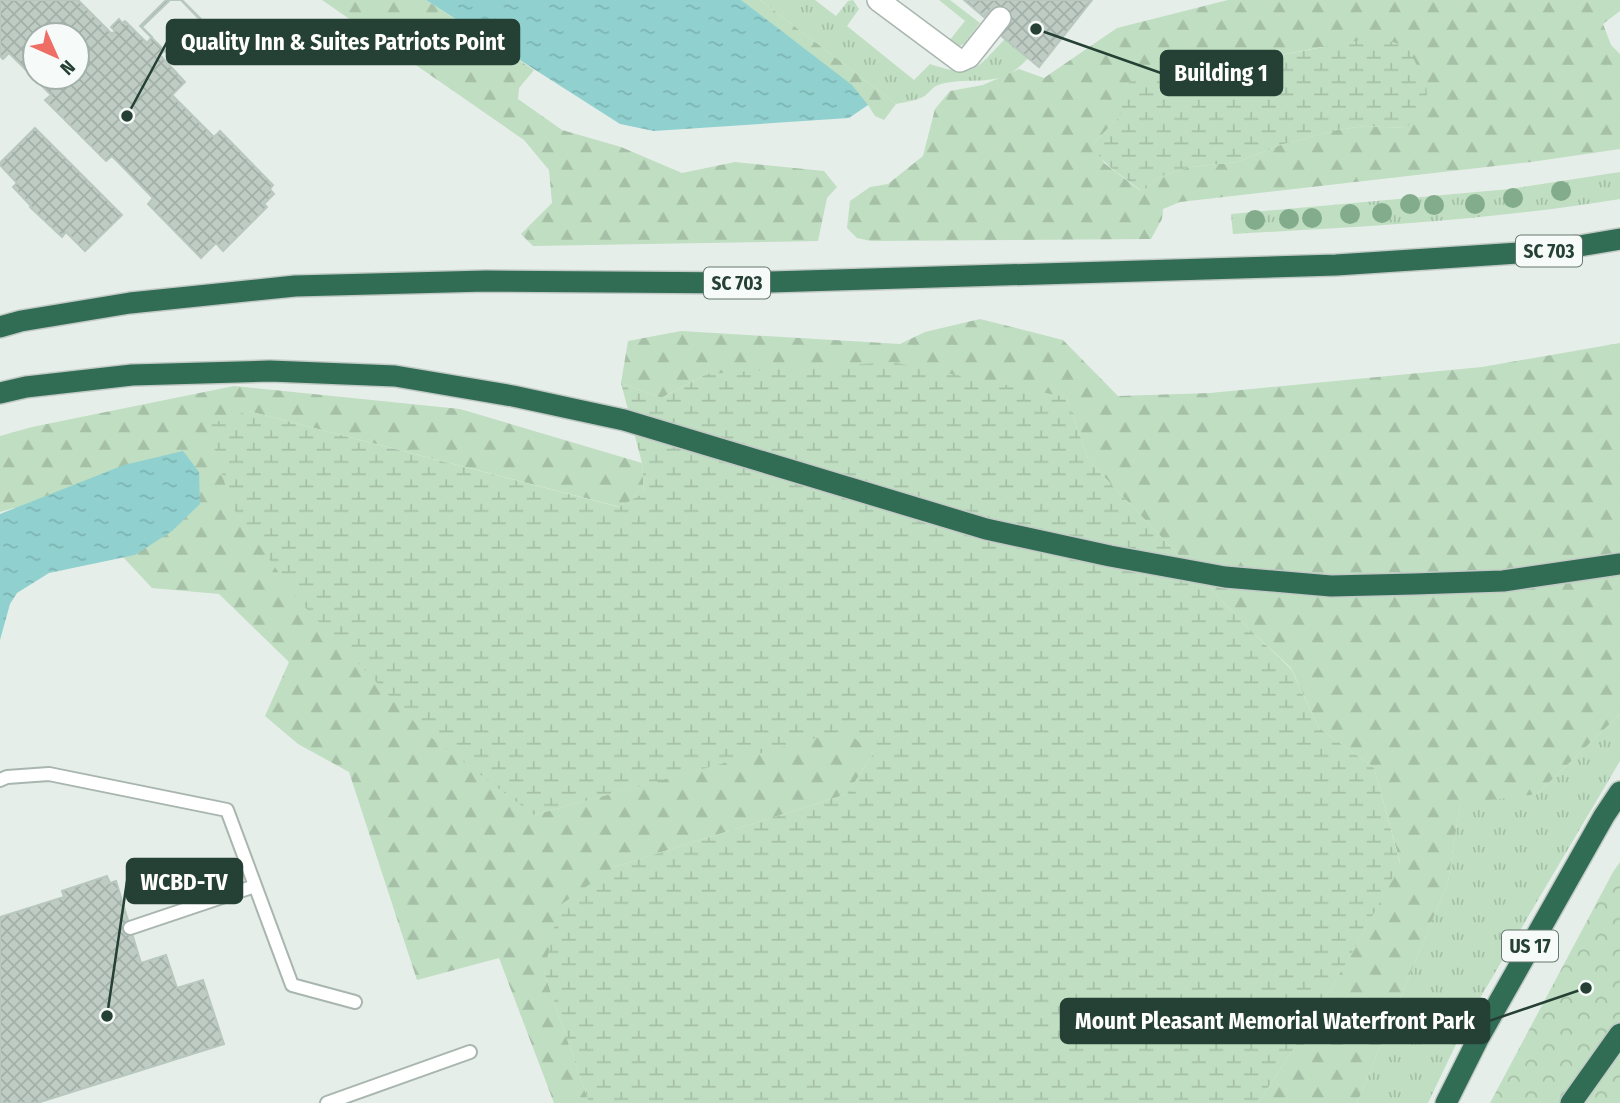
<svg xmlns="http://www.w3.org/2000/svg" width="1620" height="1103" font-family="'Fira Sans Condensed',sans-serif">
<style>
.grass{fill:url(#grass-tufts)}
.forest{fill:url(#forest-firs);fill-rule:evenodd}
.wetland{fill:url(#wetland-marsh)}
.park{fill:url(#park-crowns)}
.water{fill:url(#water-ripples)}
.building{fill:url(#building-cross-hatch);stroke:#b8c8be;stroke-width:2;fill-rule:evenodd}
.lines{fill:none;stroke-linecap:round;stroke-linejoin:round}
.service-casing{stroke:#a8b6af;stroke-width:16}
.minor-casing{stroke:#a8b6af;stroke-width:24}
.motorway-casing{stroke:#c2cac6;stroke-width:24}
.service{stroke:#fff;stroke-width:12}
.minor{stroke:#fff;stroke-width:21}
.motorway{stroke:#316c55;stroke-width:21}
.tree{fill:#82ac8b}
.labels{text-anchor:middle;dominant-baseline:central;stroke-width:5;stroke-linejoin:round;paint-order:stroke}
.shield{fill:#f6faf8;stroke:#64786f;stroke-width:2}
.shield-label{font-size:19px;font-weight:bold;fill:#254034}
.leader{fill:none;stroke:#254034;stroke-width:2.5}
.callout-dot{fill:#254034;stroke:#f6faf8;stroke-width:2.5}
.callout{fill:#254034;stroke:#254034;stroke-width:2.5}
.callout-label{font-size:23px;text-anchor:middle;font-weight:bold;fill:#fff}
</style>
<defs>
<pattern id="grass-tufts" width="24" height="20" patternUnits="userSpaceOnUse" patternTransform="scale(1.75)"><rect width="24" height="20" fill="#c0dec2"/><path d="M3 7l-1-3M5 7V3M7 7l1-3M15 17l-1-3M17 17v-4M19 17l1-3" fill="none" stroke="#a5c0a7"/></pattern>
<pattern id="forest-firs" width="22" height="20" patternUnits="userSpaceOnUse" patternTransform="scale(1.75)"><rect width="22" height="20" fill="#c0dec2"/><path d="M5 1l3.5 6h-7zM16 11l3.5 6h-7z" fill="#a5c0a7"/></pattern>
<pattern id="wetland-marsh" width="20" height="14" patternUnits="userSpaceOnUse" patternTransform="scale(1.75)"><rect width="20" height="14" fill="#c0dec2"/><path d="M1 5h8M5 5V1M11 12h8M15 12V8" fill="none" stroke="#a5c0a7"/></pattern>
<pattern id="park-crowns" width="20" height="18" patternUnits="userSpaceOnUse" patternTransform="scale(1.75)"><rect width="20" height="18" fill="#c0dec2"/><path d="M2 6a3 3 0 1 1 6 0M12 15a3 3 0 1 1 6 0" fill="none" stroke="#a5c0a7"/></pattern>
<pattern id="water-ripples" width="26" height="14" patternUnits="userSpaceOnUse" patternTransform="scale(1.75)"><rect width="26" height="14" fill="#90d1cf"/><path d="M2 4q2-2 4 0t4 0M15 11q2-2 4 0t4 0" fill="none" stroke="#7cb4b2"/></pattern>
<pattern id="building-cross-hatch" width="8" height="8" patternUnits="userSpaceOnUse" patternTransform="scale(1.75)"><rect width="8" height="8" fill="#beccc4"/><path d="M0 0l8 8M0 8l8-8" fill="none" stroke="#a3b0a9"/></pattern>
</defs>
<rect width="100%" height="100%" fill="#e6eee9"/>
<!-- grass -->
<path class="grass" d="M760 0H815L836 16 848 1 853 0 859 9 847 26 914 80 930 64C974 79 975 70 1005 39L1028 58C1000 91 975 75 941 84 932 86 930 93 923 97 915 101 905 102 896 104Z
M939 0H950L980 23 964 44 959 46 949 41 965 21Z
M1620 172V199C1492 220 1362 227 1233 234L1231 214 1510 189Z
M1620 714V761L1470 1015 1428 1103H1357L1448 882 1460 803 1537 794Z"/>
<!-- forest -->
<path class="forest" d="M322 0H426L534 70 519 88 518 99 562 130 621 147 682 173 735 162 824 171 837 187 827 198 818 241 533 246 521 234 552 203 549 170 524 140Z
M741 0H760L896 104 884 120 875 116 868 105Z
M1228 0H1620V11L1603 24 1611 45 1620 54V149L1531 162 1180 202 1163 209 1162 219 1151 239 871 241 857 238 847 228 850 201 870 187 888 184 923 156 935 109 950 91 983 85 1019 69 1044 78 1117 28ZM1322 47H1408L1416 66 1406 128 1365 126 1337 130 1280 145 1238 162 1190 167 1159 177 1142 192 1104 163 1094 143 1121 115 1137 76 1170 74 1250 61Z
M980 319 1063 340 1118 396 1210 393 1482 367 1620 343V714L1537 794 1460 804 1448 882 1357 1103H1258C1310 1025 1359 946 1400 862L1374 768 1319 728 1291 668 1247 627 1089 461 1066 397 707 374 661 398 621 383 628 341 681 331 900 344 925 332Z
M234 386 460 409 642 463 644 494 620 507 248 411 534 815 846 729 873 754 847 794 614 867 544 972 589 1103H554L499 958 417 980 349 772 298 744 265 716 289 662 219 594 152 588 123 557 135 555 14 508 0 512V436L32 427Z"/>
<!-- wetland -->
<path class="wetland" d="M1365 39 1393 42 1408 47C1426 87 1440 92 1406 128L1365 126 1337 130 1280 145 1238 162 1190 167 1159 177 1142 192C1128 178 1096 163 1094 143L1121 115 1124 88 1137 75 1170 74 1250 61Z
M892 362 1066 397 1089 461 1247 627 1291 669 1319 728 1374 768 1400 863C1359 946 1310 1025 1258 1103H589L544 972 559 906 614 867 847 794 873 754 845 730 534 815 425 733 298 600 231 505 208 425 248 411 619 507 644 493 642 463 621 383 661 398 707 374Z"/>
<!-- park -->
<path class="park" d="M1620 862V1103H1490L1613 872Z"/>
<!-- water -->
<path class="water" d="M426 0H741L852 85 868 105 849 118 654 131 620 124Z
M183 451 199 472 200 504 172 531 135 555 49 573 17 593 10 604 0 640V514L124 465Z"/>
<!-- building -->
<path class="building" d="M0 0H78L112 34 115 31 111 27 119 19 122 23 125 21 147 43 152 37 142 27 170 0H182L210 28 176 61 165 50 160 55 185 82 172 95 214 137 220 131 273 185 270 189 274 194 264 204 267 207 223 251 216 243 201 258 148 204 153 198 112 156 106 161 45 100 51 95 9 53 3 59 0 56ZM35 35H77V77H35Z
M166 0H181L207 27 173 59 140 26Z
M964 0H1092L1039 67 999 34 1007 24 990 10 984 17Z
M35 128 122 215 85 251 66 232 62 237 30 207 31 206 13 187 17 183 0 165V163Z
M107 876 110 883 116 881 141 963 166 955 177 988 203 980 224 1044 37 1103H0V917L64 897 62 891Z"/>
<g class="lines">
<!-- service casing -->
<g class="service-casing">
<path id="service" d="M0 780 7 777 49 774 227 810 292 985 355 1002
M130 928 255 886
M327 1103 470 1052"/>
</g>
<!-- minor casing -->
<g class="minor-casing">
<path id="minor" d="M878 0 960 61 969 57 1000 18"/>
</g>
<!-- motorway casing -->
<g class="motorway-casing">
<path id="motorway" d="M0 327 21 321 130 303 295 286 486 281 740 283 1336 265 1550 251 1620 239
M0 393 26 387 132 375 270 371 395 376 513 396 624 420 986 529 1110 556 1225 577 1331 586 1414 584 1503 581 1620 564
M1446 1103 1478 1039 1604 816 1620 792
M1571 1103 1620 1034"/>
</g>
<!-- service -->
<use href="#service" class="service"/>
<!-- minor -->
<use href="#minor" class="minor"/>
<!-- motorway -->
<use href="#motorway" class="motorway"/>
</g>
<!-- trees -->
<g class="tree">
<circle cx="1561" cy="191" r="10"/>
<circle cx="1513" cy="198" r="10"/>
<circle cx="1410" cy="204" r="10"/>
<circle cx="1475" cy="204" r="10"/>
<circle cx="1434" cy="205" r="10"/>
<circle cx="1382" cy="213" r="10"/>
<circle cx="1350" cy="214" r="10"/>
<circle cx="1312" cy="218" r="10"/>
<circle cx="1289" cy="219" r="10"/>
<circle cx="1255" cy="220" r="10"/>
</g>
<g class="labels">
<!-- shield labels -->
<g class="shield">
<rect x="1516" y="235.5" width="66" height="31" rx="5"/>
<rect x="704" y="267.5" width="66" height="31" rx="5"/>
<rect x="1502" y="930.5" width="56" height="31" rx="5"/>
</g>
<g class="shield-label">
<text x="1549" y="251">SC 703</text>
<text x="737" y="283">SC 703</text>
<text x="1530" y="946">US 17</text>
</g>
</g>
<!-- callouts -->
<path class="leader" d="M127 116L167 42M1036 29L1161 73M107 1016L127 881M1586 988L1489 1021"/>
<g class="callout-dot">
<circle cx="127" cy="116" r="7"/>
<circle cx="1036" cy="29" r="7"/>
<circle cx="107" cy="1016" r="7"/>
<circle cx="1586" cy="988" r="7"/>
</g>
<g class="callout">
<rect x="167" y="20" width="352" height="44" rx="7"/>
<rect x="1161" y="51" width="121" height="44" rx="7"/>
<rect x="127" y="859" width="115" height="44" rx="7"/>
<rect x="1061" y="999" width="428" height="44" rx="7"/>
</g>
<g class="callout-label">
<text x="343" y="50">Quality Inn &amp; Suites Patriots Point</text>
<text x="1221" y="81">Building 1</text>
<text x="184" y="890">WCBD-TV</text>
<text x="1275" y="1029">Mount Pleasant Memorial Waterfront Park</text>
</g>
<!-- north arrow -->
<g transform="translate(56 56) rotate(135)"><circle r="33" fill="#f6faf8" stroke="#a2b0aa" stroke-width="2"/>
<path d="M0-5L12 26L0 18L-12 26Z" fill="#ee6d64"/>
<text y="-10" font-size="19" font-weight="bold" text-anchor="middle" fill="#254034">N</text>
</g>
</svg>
